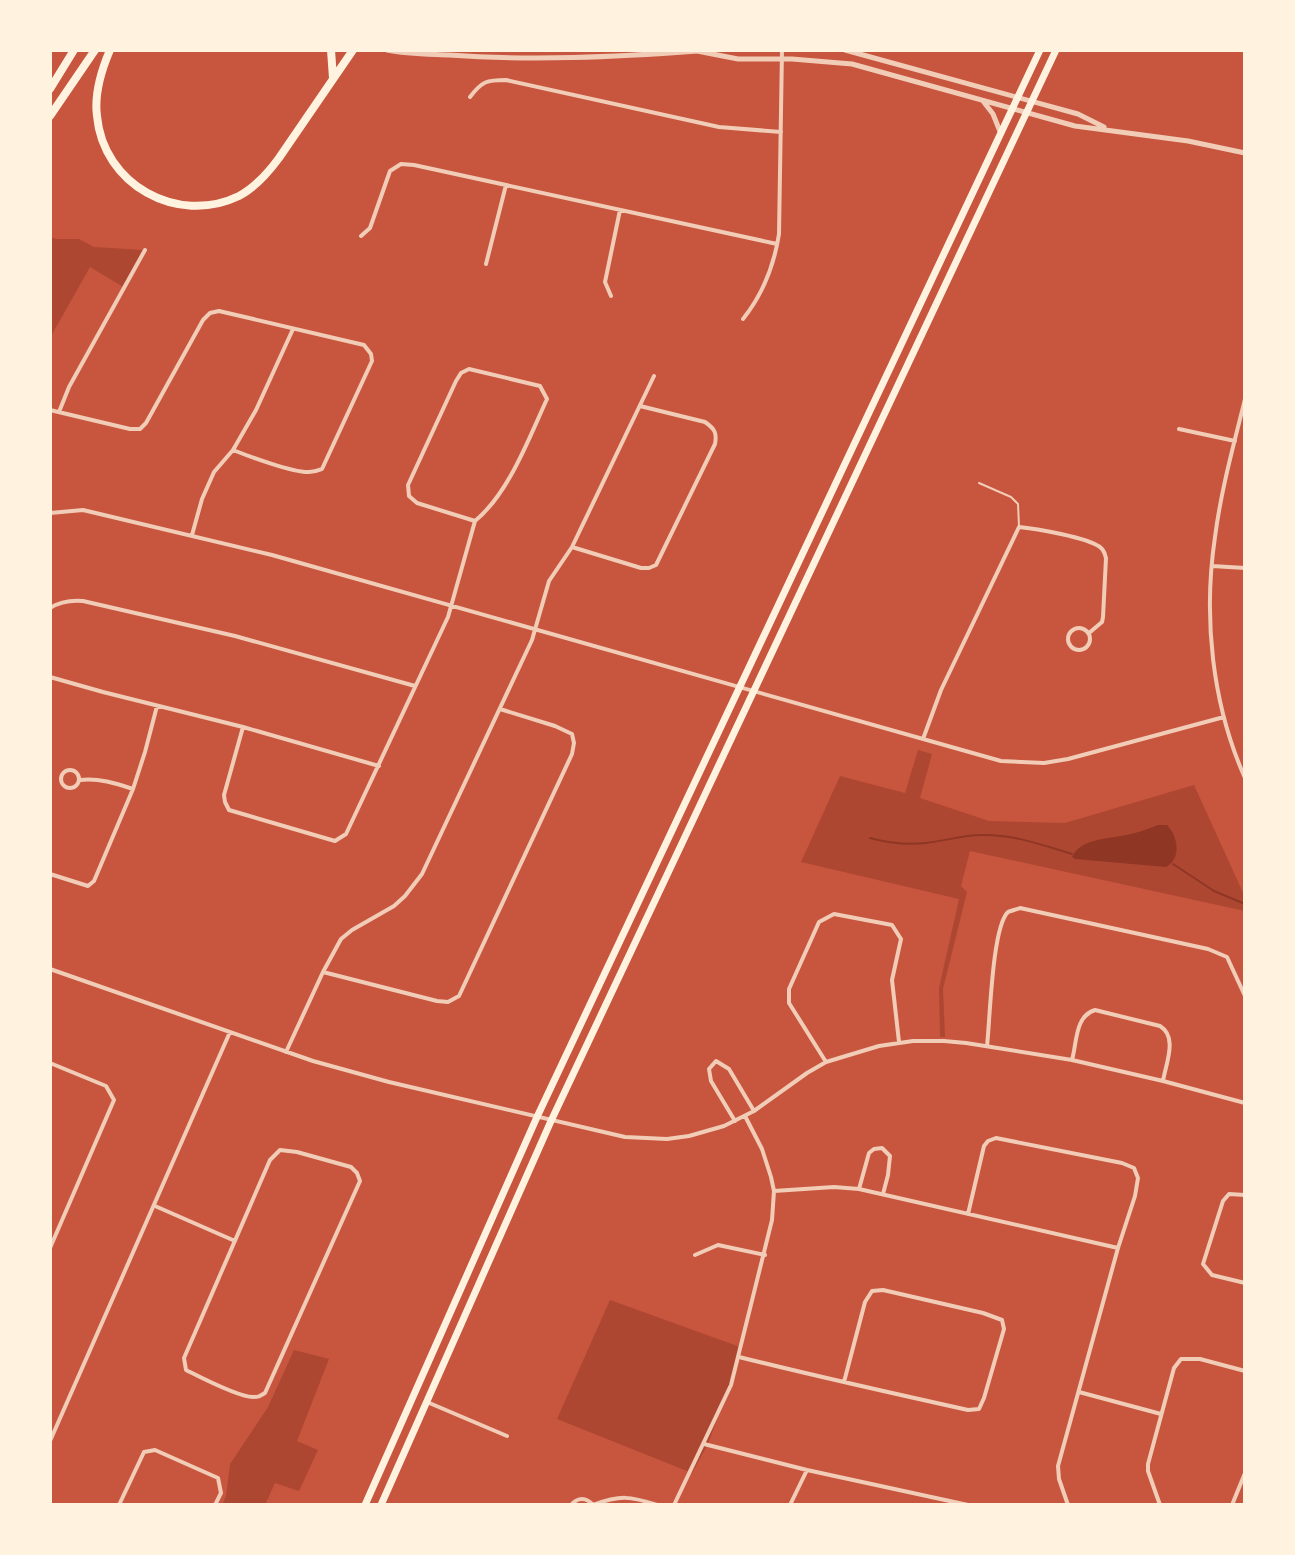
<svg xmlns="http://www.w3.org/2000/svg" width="1295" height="1555" font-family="Barlow,sans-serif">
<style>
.green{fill:#ae4732}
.water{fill:#8f3625}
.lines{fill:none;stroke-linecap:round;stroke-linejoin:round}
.stream{stroke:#8f3625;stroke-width:2}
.service{stroke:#f1ccb7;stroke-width:2}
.minor{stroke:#f1ccb7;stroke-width:4}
.tertiary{stroke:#f1ccb7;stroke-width:5}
.primary{stroke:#fff3e0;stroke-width:7}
.motorway{stroke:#fff3e0;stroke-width:8}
</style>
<rect width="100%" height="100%" fill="#c8553d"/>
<!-- green -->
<path class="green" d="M50 237 56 239H79L94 247 143 250 125 288 90 267 50 338Z
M918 750 932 754 920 798 989 821 1065 823 1194 785 1245 897V911L970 851 961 886 967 892 943 989 945 1037H940L939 988 959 899 801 862 840 776 905 793Z
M610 1300 743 1348 708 1444 692 1473 557 1419Z
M294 1350 329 1359 297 1441 318 1450 299 1491 275 1483 265 1505H222L226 1496 230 1464 268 1407Z"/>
<!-- water -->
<path class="water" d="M1158 825H1167C1178 836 1182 859 1166 867L1075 859 1072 857C1081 838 1108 839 1126 835 1137 833 1148 829 1158 825Z"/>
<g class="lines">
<!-- stream -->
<path class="stream" d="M870 838C888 843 907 845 926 843 944 841 963 835 981 835 1013 834 1042 845 1072 854
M1173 864 1214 891 1245 904"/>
<!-- service -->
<path class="service" d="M979 483 1011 497 1018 504 1019 526"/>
<!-- minor -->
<path class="minor" d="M470 97C482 81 487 80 506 80L719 127 781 132
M361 236 370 228 390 171 401 164 414 165 777 244
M486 264 506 185
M611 296 605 282 620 210
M743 319C763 294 774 266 779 234L782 50
M1245 399C1234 444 1221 490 1215 537 1203 617 1212 704 1245 778
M50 410 130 429H140L146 423 203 320 210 313 219 311 364 345 371 354 372 361 322 469C317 471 315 472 309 472 294 473 248 456 233 450
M59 412 69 387 145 250
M1179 429 1235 441
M50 513 83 510 272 555 1001 761 1044 763 1068 759 1224 717
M192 535 202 499 214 472 233 450 256 410 293 329
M572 547 641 568H649L656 565 715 444C717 433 715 429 705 422L640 406
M1212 566 1245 568
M50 608C61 601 71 600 83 601L235 636 415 686
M1068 639a11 11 0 1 1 22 0a11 11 0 1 1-22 0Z
M50 677 103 692 243 727 379 766
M243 727 224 795 225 802 229 810 335 841 346 834 448 617 475 521 417 503 409 496 408 485 456 381 461 373 469 369 540 386 547 399C529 438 509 493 475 521
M923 739 941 690 1019 527C1037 529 1086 537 1100 547 1105 551 1104 552 1106 558L1103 617 1102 622 1089 633
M61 779a9 9 0 1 1 18 0a9 9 0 1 1-18 0Z
M80 780C99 778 115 783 133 789
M50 874 88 886 94 881 133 789 145 752 157 706
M50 969 313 1061 389 1082 625 1137 667 1139 689 1136 724 1126 754 1111 807 1073 826 1062 879 1046 913 1041H944L966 1043 1072 1060 1163 1081 1245 1103
M323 972 437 1001 448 1002 459 996 572 754 574 743 572 734 555 726 500 709
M987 1046C990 1021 992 927 1008 912 1010 911 1018 909 1020 908L1208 949 1227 957 1245 996
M286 1052 323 972 341 939 352 930 394 906 405 896 422 874 532 640 549 581 572 547 654 376
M1072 1060C1077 1042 1075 1016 1095 1010L1160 1026C1178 1037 1166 1063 1163 1081
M826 1062 789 1003V989L819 922 834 914 892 925 901 939 892 980 899 1042
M50 1063 106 1086 114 1100 50 1248
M735 1121 711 1081 709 1069 716 1061 729 1069 754 1111
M280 1150 297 1152 351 1167 357 1173 360 1181 265 1393C260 1396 259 1397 253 1397 238 1397 200 1377 186 1370L184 1358 270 1160Z
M859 1189 869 1153 874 1149 882 1148 890 1156 888 1175 883 1194
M774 1191 834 1187 859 1189 1118 1248
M1245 1195 1229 1194 1223 1201 1203 1264 1212 1275 1245 1283
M155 1206 235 1241
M968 1214 984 1146 988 1141 996 1138 1122 1163 1134 1168 1138 1178 1135 1196 1118 1248 1058 1466 1059 1479 1068 1505
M695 1255 718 1245 765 1255
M739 1357C815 1376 891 1393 968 1410L979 1409 984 1398 1004 1329 1002 1320 983 1313 883 1290 872 1291 865 1302 844 1382
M1079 1392 1161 1414
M427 1402 507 1436
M50 1441 230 1032
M704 1444 807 1470 968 1505
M119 1505 144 1452 155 1450 218 1478 221 1493 215 1505
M571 1505C578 1497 586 1497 593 1505
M593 1505C620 1495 630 1496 657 1505
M674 1505 731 1385 772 1220 774 1191 771 1177 762 1149 745 1116
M790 1505 807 1470
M1160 1505 1148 1471V1464L1174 1368 1181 1359H1200L1245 1371
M1232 1505 1245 1473"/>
<!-- tertiary -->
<path class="tertiary" d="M387 50C407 54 429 54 449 55 532 61 615 57 698 51
M845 50 1078 114 1104 127
M697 51 738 59H792L852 64 1075 126 1188 141 1245 153
M983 101 993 114 1001 134"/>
<!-- primary -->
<path class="primary" d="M365 1505 537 1117 1040 50
M381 1505 551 1121 1056 50"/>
<!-- motorway -->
<path class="motorway" d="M110 50C101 71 94 93 97 116 103 184 177 226 239 196 256 187 268 173 279 158L353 50
M331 50 333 78
M50 89 74 50
M50 116 95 50"/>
</g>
<!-- border -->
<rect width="1295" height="1555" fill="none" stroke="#fff3e0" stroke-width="104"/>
</svg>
